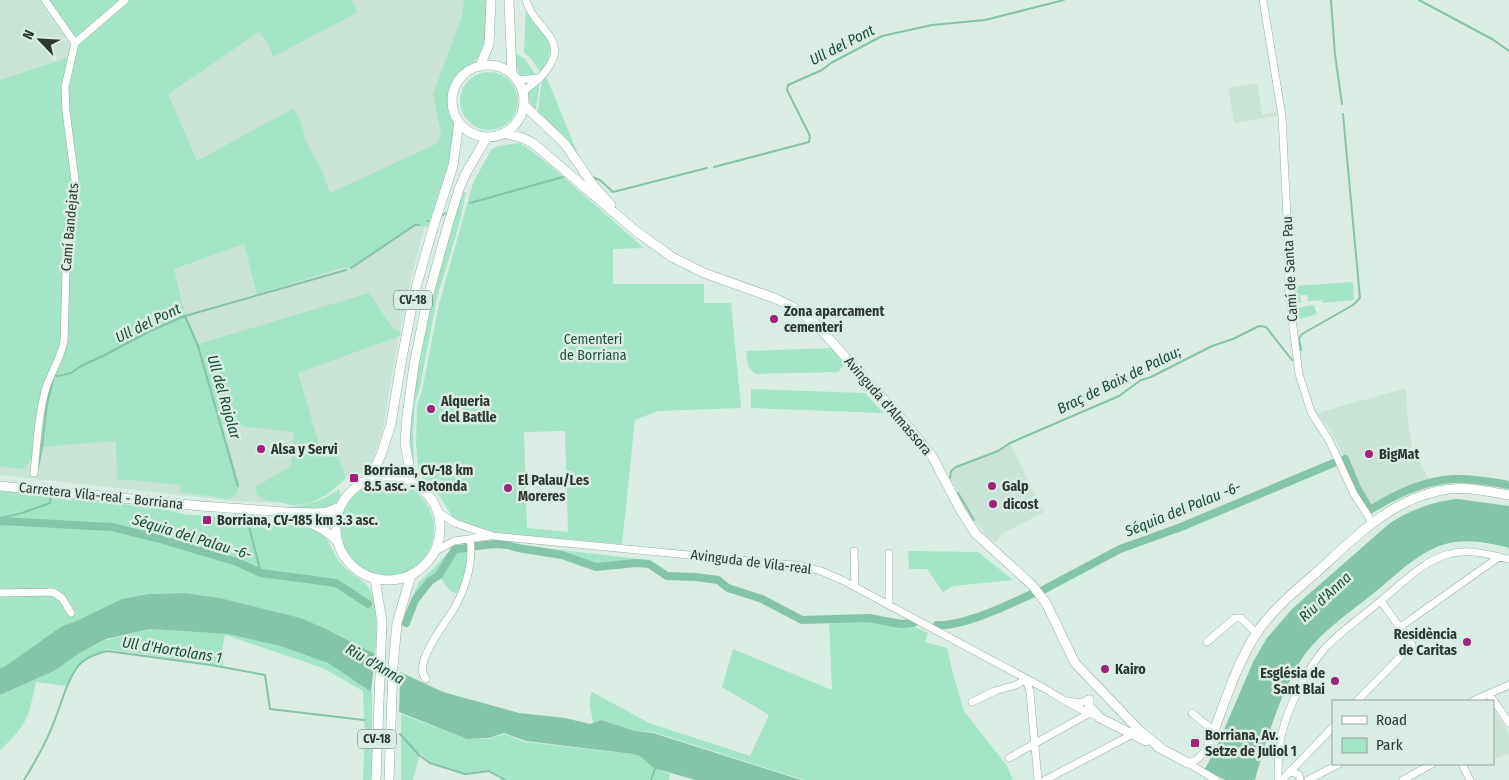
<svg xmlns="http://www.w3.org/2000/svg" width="1509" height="780" font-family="'Fira Sans Condensed',sans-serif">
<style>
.built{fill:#c9e4d7}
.green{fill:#a4e5c8;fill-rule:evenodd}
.water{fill:#84c4a8}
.pier{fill:#d9ede4}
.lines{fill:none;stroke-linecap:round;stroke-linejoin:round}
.stream{stroke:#84c4a8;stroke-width:2}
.canal{stroke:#84c4a8;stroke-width:8}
.minor-casing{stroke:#9aada4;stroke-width:8}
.major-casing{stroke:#9aada4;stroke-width:10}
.minor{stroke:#fff;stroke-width:7}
.major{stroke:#fff;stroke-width:9}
.poi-dot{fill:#a12377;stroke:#d9ede4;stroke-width:2}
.labels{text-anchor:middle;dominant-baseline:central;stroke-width:5;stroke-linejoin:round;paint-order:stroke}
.shield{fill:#d9ede4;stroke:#626e68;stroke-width:1}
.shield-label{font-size:12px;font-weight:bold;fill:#2f3733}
.street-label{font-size:14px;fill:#2f3733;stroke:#d9ede4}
.poi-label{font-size:14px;font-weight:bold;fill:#2f3733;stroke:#d9ede4;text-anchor:start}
.park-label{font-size:14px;fill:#1f523e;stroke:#d9ede4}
.water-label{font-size:15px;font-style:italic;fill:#194d39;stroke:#d9ede4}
</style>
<rect width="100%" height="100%" fill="#d9ede4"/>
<!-- built -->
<path class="built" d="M0 0H484L458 72 449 84 446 99 449 156 424 229 412 274 398 341 382 434 371 463 363 473 358 476 350 474 327 495 311 503 293 506 282 503 232 501 0 475Z
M1257 83 1262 115 1277 112V116L1234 123 1228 88Z
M1406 388 1408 423 1412 448 1430 481 1401 493 1370 510 1357 488 1333 434 1317 413Z
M1010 443 1044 512 1002 534 996 542 988 537 974 520 950 478V474L956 467 998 451Z
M1493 709 1509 733V754L1493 759Z"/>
<!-- green -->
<path class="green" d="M48 0H352L358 12 273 57 268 43 259 32 168 94 197 161 294 108 302 125 305 140 320 166 330 193 438 143 441 133 433 94 462 16 464 0H487C486 20 490 47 474 62 465 70 455 74 451 86 444 104 455 115 454 131 452 164 438 196 428 227L415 226 352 269 344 267 257 294 244 244 174 269 185 314 198 344 369 293 393 329 401 333 400 336 298 373 321 451 335 448 346 478C332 492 316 504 295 505 290 506 285 503 280 502 270 500 262 502 256 493L255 487 291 466 294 432 222 424 239 483 237 494 229 499 180 492 181 485 117 479 116 441 39 447 48 391 60 359 66 267 73 206 67 87 78 45Z
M526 7C541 28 563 47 540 72L533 61 524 52Z
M514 52 525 59 537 77 522 79 515 65Z
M70 57 67 71 72 184 62 343 49 373 34 455 28 464 23 469 0 466V80Z
M460 101a29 29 0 1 1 58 0a29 29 0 1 1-58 0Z
M545 73 546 76 582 164 537 116C540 103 539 86 545 73Z
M540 82 535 115 532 110 527 92Z
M519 143 529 149 552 167 644 248 613 249V284H704V303H731L741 408 658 411 635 420 622 544 498 533 455 521 439 495 420 474 418 467 416 444 417 405 422 391 439 304 473 183 491 150 498 146ZM565 431 568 532 527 528 524 432Z
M463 192H466L459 225 437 298 420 387 415 404 413 430 414 464 412 466C411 456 410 445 410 435 410 412 414 389 418 367 428 307 443 249 463 192Z
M1353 282 1354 300 1323 303 1322 300 1308 301 1307 295H1300L1301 303H1295L1294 286Z
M1314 305 1317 314 1296 320 1295 308Z
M834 348 845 360 844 365 838 372 756 374C747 368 747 361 746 351Z
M751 389 865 393 883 413 751 408Z
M340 529a47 47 0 1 1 94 0a47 47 0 1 1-94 0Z
M339 489 341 497C327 516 306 509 286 508 306 505 322 502 339 489Z
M0 491 160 508 183 514 231 518H251L313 529C331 537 329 547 339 561 346 571 356 575 365 583 380 598 377 635 375 654L328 630 301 618 220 598 185 593 148 594 122 599 74 622 62 626 4 667 0 668Z
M469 544 467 565 458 594 450 591 439 576C421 587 412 605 405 624L408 607 419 582 434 568 453 547Z
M508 544 649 560 648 564 636 563 596 567 561 555 517 548Z
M908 551 978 552 1013 580 953 586 943 592 927 569H909Z
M869 619 910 625 928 633 925 642 947 648 954 678 964 711 1007 766 1013 780H804L653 732 635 731 601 720 593 723C592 712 587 702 592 692L649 723 750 756 769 715 722 687 733 649 832 690 829 620Z
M150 629 228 634 280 646 328 663 372 693V780H363L365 738 363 691 323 668 225 635 222 650 223 666 107 649 79 664 66 686 36 682C34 691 32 700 30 709 25 726 12 739 0 750V695L54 671 80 653 106 640Z
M401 714 467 739H489L504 734 525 742 641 755C649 766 657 769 670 774L669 780H506L489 770 464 773 456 771 429 761 420 753 413 780H401Z"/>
<!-- water -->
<path class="water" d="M1458 499 1509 506V548C1486 542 1465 538 1442 545 1416 554 1395 576 1374 593 1349 613 1319 633 1301 660 1281 692 1265 743 1255 780H1225L1205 769 1217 746 1254 660 1267 638 1293 608 1390 523C1410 510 1434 501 1458 499Z
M185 593 220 598 301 618 326 629 375 654 371 692 328 663 280 646 228 634 150 629 106 639 80 653 54 671 0 695V668L4 667 62 626 74 622 122 599 148 594Z
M400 672 443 692 519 713 565 718 590 724 601 720 635 731 653 733 801 780H695L654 768C645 762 644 756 633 754L526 741 504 733 489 738 467 739 399 712Z"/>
<!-- pier -->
<path class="pier" d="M398 670 400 672 399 712 397 711Z"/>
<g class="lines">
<!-- stream -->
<path class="stream" d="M1331 0 1335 55 1342 104
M1419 0 1492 39 1509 51
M714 167 809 142 810 136 787 90 788 85 822 70 831 63 882 36 932 25 985 20 1064 0
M592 177 600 180 613 192 707 168
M470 203 563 177
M443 215 446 213
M427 221H428
M351 268 415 225H419
M185 316 198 346 238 486
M1301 350 1299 339 1302 334 1353 305 1360 298 1343 114
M54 375 58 376 71 373 81 366 103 356 150 331 185 316 346 270
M38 468 42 447 47 404 53 380
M950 478 951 471 956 467 998 451 1010 443 1119 396 1141 380 1151 377 1212 346 1233 339 1259 326 1266 327 1292 360
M958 493 974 520
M0 518 22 513 50 503 51 497
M248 523 261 573
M400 734 419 755 430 763 465 774 489 771 505 780
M24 780C37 759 49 738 57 714 63 698 68 679 79 665 85 658 98 653 107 651L211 665 265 675 270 709 364 720
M651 780 656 766"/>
<!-- canal -->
<path class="canal" d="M1345 459 1357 488 1370 510C1394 495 1426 480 1454 479 1473 478 1491 482 1509 485
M0 521 112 527 160 539 237 562 261 573 336 583 368 604
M476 546 496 544 508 545 518 548 562 555 596 567 636 563 649 564 667 576 696 577 718 580 728 588 762 599 802 620 869 618 901 624 913 623
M1043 590 1120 549 1181 527 1336 462
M406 623 415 600 430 581 439 575 455 549 468 548
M937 625C963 627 1007 605 1032 594"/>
<!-- minor casing -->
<g class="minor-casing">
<path id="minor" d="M45 0 75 43
M526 0C535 33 576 39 540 78
M1263 0 1282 116 1288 237 1289 295 1299 374 1311 412 1329 440 1354 494 1372 522
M517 80 540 78 523 92
M34 473C37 445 38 415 46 388 51 372 61 358 64 341L67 236 75 180 66 111 65 87 75 43 125 0
M438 512 455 523 493 536 803 566 821 571 844 581 1040 686C1060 697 1078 710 1099 717
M854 551 855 587
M434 552 454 541 490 536
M0 593 53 592 62 598 71 613
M889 605V553
M1400 627 1499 557
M1207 642 1235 618H1241L1257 634
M426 679C411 663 448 621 456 605 466 586 474 560 470 539
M1489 694 1509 723
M1068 701 1080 703 1090 699
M1357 701 1412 645 1381 601
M1473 701 1509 685
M972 702 995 691 1016 685 1026 679 1030 692 1038 780
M1009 758 1088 714
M1188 763C1204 760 1207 745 1214 731L1192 713
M1188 763 1216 780
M1462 764 1470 780
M1290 771 1299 775 1300 780
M1045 780 1133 734
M1278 780C1278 767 1278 755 1280 742 1285 713 1306 669 1326 647 1342 630 1366 614 1384 598 1404 582 1423 561 1449 554 1469 548 1490 555 1509 559
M1282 780 1333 727
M1308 780 1339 764
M1403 780 1432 764"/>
</g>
<!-- major casing -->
<g class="major-casing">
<path id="major" d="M509 0 512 74
M452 101a36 36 0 1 1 72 0a36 36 0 1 1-72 0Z
M480 66 489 44 491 0
M524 105 565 144 593 185 611 205
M503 133 523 138 534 144 637 232 672 257 704 273 774 298 793 307 814 322 912 431 932 456 961 511 976 534 1032 585 1046 603 1075 663 1139 730 1162 749
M336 528a52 52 0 1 1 104 0a52 52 0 1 1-104 0Z
M370 479 381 455 391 424 401 363 415 291 433 228 453 166 459 122
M412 482 405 443 407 416 414 365 427 301 447 228 459 189 466 173 487 137
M0 486 201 506 286 512 315 513 327 512 340 507
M278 517C304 520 319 523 337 541
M375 579 382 622 376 780
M1089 700V706L1100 718
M1102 719 1146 741
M1214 731C1226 698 1237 664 1256 634 1272 610 1295 591 1317 572 1353 539 1388 502 1438 491 1462 485 1485 491 1509 495
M1158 747 1188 763
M389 780 393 667 397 623 411 575"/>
</g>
<!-- minor -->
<use href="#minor" class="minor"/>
<!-- major -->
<use href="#major" class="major"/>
</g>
<!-- markers -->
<g class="poi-dot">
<circle cx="774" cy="319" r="5"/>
<circle cx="431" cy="409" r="5"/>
<circle cx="261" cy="449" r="5"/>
<circle cx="1369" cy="454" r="5"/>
<rect x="349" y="473" width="10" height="10" rx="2.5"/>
<circle cx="992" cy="486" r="5"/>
<circle cx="508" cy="488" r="5"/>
<circle cx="993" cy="504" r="5"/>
<rect x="202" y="515" width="10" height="10" rx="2.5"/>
<circle cx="1467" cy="642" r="5"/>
<circle cx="1105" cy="669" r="5"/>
<circle cx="1335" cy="681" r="5"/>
<rect x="1190" y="738" width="10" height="10" rx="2.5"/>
</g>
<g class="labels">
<!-- shield labels -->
<g class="shield">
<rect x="394" y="290.5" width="38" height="19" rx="4"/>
<rect x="358" y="729.5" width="38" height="19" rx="4"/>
</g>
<g class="shield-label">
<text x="413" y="300">CV-18</text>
<text x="377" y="739">CV-18</text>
</g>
<!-- street labels -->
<g class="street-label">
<text transform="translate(70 227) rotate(-85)">Camí Bandejats</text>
<text transform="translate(1290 269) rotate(-93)">Camí de Santa Pau</text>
<text transform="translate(888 406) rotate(49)">Avinguda d'Almassora</text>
<text transform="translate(101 496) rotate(6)">Carretera Vila-real - Borriana</text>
<text transform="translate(751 562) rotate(7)">Avinguda de Vila-real</text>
</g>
<!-- poi labels -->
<g class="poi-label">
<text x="784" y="311">Zona aparcament<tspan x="784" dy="16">cementeri</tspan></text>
<text x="441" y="401">Alqueria<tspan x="441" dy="16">del Batlle</tspan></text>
<text x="271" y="449">Alsa y Servi</text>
<text x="1379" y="454">BigMat</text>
<text x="364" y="470">Borriana, CV-18 km<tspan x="364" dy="16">8.5 asc. - Rotonda</tspan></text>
<text x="518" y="480">El Palau/Les<tspan x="518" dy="16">Moreres</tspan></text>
<text x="1002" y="486">Galp</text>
<text x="1003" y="504">dicost</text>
<text x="217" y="520">Borriana, CV-185 km 3.3 asc.</text>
<text x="1457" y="634" text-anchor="end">Residència<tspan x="1457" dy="16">de Caritas</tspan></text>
<text x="1115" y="669">Kairo</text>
<text x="1325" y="673" text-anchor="end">Església de<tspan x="1325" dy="16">Sant Blai</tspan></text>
<text x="1205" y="735">Borriana, Av.<tspan x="1205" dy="16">Setze de Juliol 1</tspan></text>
</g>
<!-- park labels -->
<g class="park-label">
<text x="593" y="339">Cementeri<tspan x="593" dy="16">de Borriana</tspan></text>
</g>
<!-- water labels -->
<g class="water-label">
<text transform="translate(842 45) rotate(-27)">Ull del Pont</text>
<text transform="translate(148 323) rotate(-26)">Ull del Pont</text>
<text transform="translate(1119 380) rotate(-26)">Braç de Baix de Palau;</text>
<text transform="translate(224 397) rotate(74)">Ull del Rajolar</text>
<text transform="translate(1183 509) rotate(-22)">Séquia del Palau -6-</text>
<text transform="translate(192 537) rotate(17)">Séquia del Palau -6-</text>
<text transform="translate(1325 597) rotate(-43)">Riu d'Anna</text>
<text transform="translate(172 650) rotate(9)">Ull d'Hortolans 1</text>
<text transform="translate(375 664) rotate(30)">Riu d'Anna</text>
</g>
</g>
<!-- legend -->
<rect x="1332" y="700" width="162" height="65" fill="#d9ede4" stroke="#95a49d"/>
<rect x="1342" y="716" width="25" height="8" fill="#ffffff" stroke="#95a49d"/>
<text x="1376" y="725" font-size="15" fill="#2f3733">Road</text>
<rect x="1342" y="738" width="25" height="15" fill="#a4e5c8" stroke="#95a49d"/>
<text x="1376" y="750" font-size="15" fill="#2f3733">Park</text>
<!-- north arrow -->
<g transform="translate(40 40) rotate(295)" stroke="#d9ede4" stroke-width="4" paint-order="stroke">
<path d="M0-4L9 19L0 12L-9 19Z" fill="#2f3733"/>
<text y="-8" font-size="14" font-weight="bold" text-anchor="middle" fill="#2f3733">N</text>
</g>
</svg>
